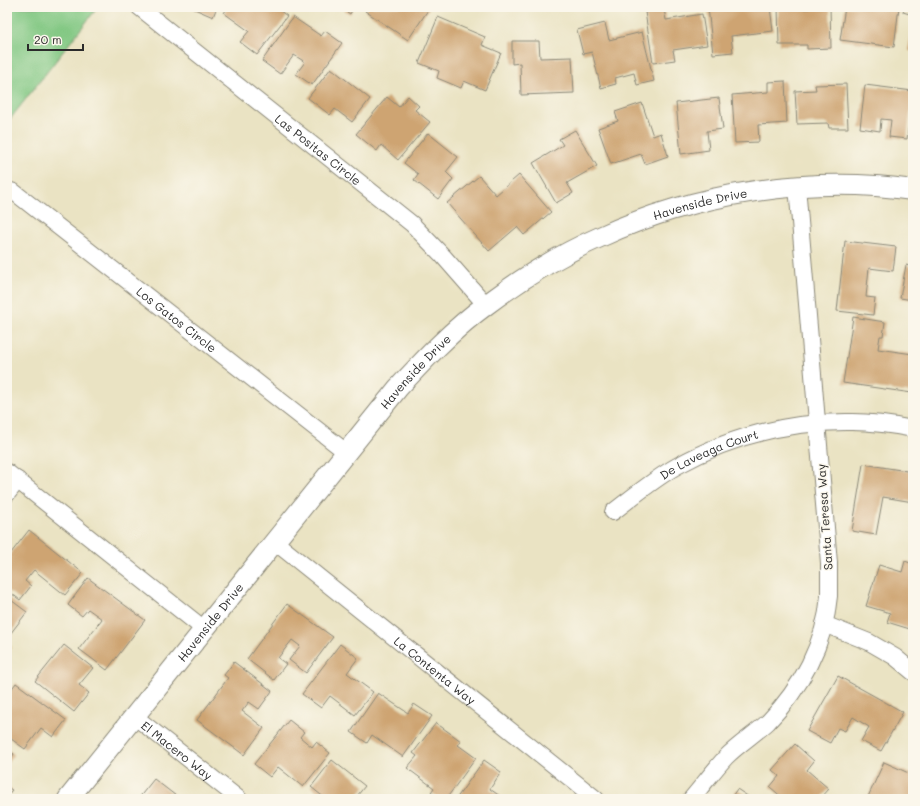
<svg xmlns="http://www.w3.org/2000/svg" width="920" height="806" font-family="Mali,sans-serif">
<rect width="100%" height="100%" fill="#fbf7ec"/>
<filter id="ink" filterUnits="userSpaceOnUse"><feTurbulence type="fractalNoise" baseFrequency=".025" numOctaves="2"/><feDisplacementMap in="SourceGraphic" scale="8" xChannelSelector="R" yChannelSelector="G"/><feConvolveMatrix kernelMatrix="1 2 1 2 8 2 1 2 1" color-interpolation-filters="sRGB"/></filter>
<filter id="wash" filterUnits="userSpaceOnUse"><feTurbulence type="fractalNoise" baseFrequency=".012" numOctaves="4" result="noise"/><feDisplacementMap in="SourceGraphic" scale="16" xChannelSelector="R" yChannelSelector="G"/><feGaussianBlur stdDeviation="0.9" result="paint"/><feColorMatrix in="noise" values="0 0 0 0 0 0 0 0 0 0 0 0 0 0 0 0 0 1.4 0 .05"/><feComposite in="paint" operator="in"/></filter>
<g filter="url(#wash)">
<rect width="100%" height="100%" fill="#eae3c3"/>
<polygon fill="#81c782" stroke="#567956" points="7,7 98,7 7,123"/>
<g id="blocks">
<g fill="#cea472">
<polygon points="190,7 217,7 213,17"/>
<polygon points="228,7 275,7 287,16 257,55 240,42 249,31 224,13"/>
<polygon points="340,7 354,7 350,14"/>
<polygon points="368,7 430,7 408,40 365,11"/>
<polygon points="708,7 770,7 773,31 731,36 733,52 713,54"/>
<polygon points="778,7 796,7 796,9 809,9 809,7 830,7 831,48 807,49 807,45 779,45"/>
<polygon points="845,7 899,7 894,47 840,40"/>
<polygon points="904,7 913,7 913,15 903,12"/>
<polygon points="664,9 666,20 702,14 707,45 673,50 675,60 653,63 645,12"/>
<polygon points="293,17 321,36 325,31 342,43 312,85 296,74 305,62 294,55 280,74 262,61"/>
<polygon points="438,17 485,37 482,45 501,53 485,90 464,81 461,88 437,78 439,71 419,63"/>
<polygon points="605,23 609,40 642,32 654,81 637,85 634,73 615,78 616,84 601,88 592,52 583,54 577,30"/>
<polygon points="912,30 913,30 913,52 908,50"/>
<polygon points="512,41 539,41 540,58 572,57 574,93 521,95 520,63 512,64"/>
<polygon points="331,68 370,99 352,122 335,109 330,115 308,98"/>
<polygon points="785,81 787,123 758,125 759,142 735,143 732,95 768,92 768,82"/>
<polygon points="846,84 848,128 829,128 828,123 797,124 795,91 816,90 815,85"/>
<polygon points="865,85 913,91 907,139 889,137 891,120 881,119 880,131 860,128"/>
<polygon points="408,96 419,106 415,110 430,122 398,160 381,145 377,151 356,134 387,97 399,107"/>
<polygon points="719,98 723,129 707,131 709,150 681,154 676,103"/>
<polygon points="642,103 653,136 661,133 668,156 645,164 641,154 611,164 598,128 618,121 615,112"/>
<polygon points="575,130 597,166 567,183 573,193 556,203 533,163 563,145 559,139"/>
<polygon points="428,133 458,157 446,172 453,179 438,199 414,180 418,174 404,163"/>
<polygon points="519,175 551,212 524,235 517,227 489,251 447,203 479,176 496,195"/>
<polygon points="845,241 896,247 893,271 869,268 866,297 875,298 873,315 837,311"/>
<polygon points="906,265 913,267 913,300 900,298"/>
<polygon points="853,317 885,322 883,336 880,336 878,349 913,354 912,393 843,383"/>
<polygon points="863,464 913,472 913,502 883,497 876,535 852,531"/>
<polygon points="29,530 83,573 65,595 34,570 25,581 31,586 20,600 7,590 7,558"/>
<polygon points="905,561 913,564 913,630 887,622 890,613 866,606 879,565 902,572"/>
<polygon points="88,578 145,620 107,670 79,649 102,619 88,609 82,616 68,605"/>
<polygon points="7,597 27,612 7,638"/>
<polygon points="287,604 333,637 306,673 289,660 300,646 292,640 278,658 286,664 274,680 247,659"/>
<polygon points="7,643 12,647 7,653"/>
<polygon points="340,644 358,658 347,673 373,692 355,715 330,696 321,708 302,694"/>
<polygon points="64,645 93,668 79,685 89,693 74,712 35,681"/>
<polygon points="234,662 272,691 259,709 249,702 242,711 264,728 244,755 197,720 228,678 224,675"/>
<polygon points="838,676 903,712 881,751 861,741 869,727 853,717 845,731 838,728 830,743 807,731"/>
<polygon points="16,683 66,720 53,737 41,728 25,749 7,736 7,695"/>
<polygon points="378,693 408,713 414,704 432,716 403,757 372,735 367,743 351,732"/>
<polygon points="289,720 304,732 300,737 312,747 316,742 330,753 303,787 278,767 270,777 254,764"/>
<polygon points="436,723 461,741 458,745 476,758 446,799 440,799 431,792 434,788 407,768 417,756 413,753"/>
<polygon points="795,744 814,761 807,770 829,789 820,799 815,799 811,796 808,799 784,799 770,787 779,776 772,770"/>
<polygon points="7,749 14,754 7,764"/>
<polygon points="332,760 365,786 357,796 362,799 326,799 311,787"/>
<polygon points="484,760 501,772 490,789 504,799 456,799"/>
<polygon points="884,762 913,775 913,799 867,799"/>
<polygon points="154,779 180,799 138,799"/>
<polygon points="7,787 12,790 7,796"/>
<polygon points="737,789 752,799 730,799"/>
</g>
</g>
</g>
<g filter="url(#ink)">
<use href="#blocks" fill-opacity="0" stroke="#8a8777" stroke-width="1"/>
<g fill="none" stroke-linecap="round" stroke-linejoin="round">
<defs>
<g id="minor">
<path id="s1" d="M139,7L387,204L412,224L443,256L486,305"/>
<path id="s2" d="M7,190L14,192L346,452"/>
<polyline points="7,472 204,629"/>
<polyline points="7,494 18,480"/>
<path id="s3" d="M613,512C634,496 654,479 677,466C731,436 791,421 852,422C873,422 893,425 913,429"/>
<path id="s4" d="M275,542L596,799"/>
<polyline points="824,624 869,642 895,657 913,672"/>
<path id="s5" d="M134,716L239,799"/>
<path d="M691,799C703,785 714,770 726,757C739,744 755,734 768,722C801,688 825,644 829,596C829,585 829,574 829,563L797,186"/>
</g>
<g id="tertiary">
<path id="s6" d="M68,799L398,388C425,359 453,329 486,305C521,279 559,255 600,237C695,193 809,175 913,190"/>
</g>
</defs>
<use href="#minor" stroke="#8a8777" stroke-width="18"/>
<use href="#tertiary" stroke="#8a8777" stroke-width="22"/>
<use href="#minor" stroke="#fff" stroke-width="16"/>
<use href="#tertiary" stroke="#fff" stroke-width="20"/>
</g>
</g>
<g text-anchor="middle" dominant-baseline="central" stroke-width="3" stroke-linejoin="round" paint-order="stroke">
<g font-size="12" fill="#2b2b2b" stroke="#fbf7ec">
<text stroke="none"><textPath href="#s1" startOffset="229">Las Positas Circle</textPath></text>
<text stroke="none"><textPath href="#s6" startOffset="887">Havenside Drive</textPath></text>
<text stroke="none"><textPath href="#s2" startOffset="214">Los Gatos Circle</textPath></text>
<text stroke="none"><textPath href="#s6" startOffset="551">Havenside Drive</textPath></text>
<text stroke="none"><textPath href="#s3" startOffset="113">De Laveaga Court</textPath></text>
<text transform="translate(824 517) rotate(-94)">Santa Teresa Way</text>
<text stroke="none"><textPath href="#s6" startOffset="227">Havenside Drive</textPath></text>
<text stroke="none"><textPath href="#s4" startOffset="205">La Contenta Way</textPath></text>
<text stroke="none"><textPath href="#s5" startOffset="55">El Macero Way</textPath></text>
</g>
</g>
<rect width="920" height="806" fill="none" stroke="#fbf7ec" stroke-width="24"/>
<path d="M28 44v6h55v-6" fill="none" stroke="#2b2b2b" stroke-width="2"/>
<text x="34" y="44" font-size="12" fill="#2b2b2b" stroke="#fbf7ec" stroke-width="3" paint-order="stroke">20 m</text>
</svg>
